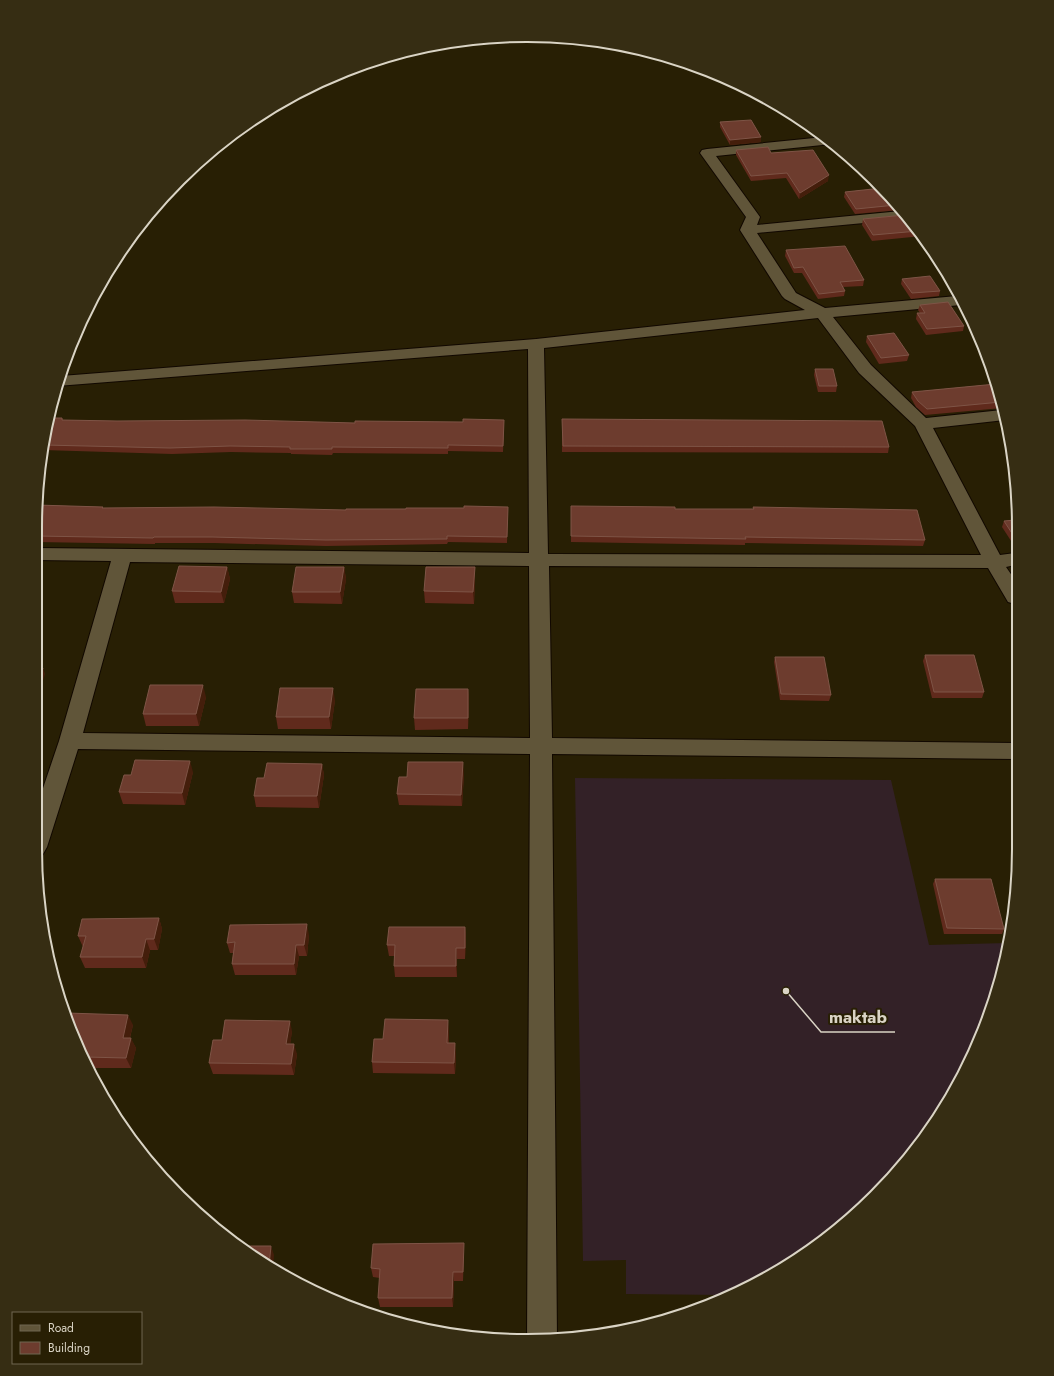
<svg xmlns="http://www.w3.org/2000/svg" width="1054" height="1376" font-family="Jost,sans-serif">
<rect width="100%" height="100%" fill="#281f04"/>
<polygon fill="#332127" points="575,778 891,780 929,945 1007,943 982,1037 936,1122 875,1197 800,1258 725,1295 626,1294 626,1260 583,1261"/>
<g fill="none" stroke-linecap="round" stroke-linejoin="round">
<defs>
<path id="street" d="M824,137L832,144L716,156L760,217L757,225L901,211L907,219L757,233L796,293L825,308L957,296L961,305L833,317L871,365L926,418L1002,410L1005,420L933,428L1000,555L1015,553V565L1006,567L1015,580V604L1008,602L988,568L549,566L552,738L1015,743V759L552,754L557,1339L527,1341L530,754L78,749L47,847L43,854L36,856L35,812L59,741L111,561L36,560V548L529,553L528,349L57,386L61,376L536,339L805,310L785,299L782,296L740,230L746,217L700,153L702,150L707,149ZM818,318L859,373L915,426L981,555L548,554L544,348ZM130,562L529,566L530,738L83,733Z"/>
</defs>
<use href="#street" stroke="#110800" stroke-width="2"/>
<use href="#street" fill="#605539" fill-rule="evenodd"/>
</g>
<g fill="#602a1c">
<polygon points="720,122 761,142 730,145 720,127"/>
<polygon points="736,150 771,153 828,181 799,199 786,178 751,181 736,155"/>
<polygon points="882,188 900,210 855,214 844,197 845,192"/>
<polygon points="905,215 922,236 872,241 862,225 863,219"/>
<polygon points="786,250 864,280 863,286 843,287 845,291 844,296 818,299 802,273 794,273 785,256"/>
<polygon points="902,279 940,291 939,296 911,299 901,284"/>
<polygon points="920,305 964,326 963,331 926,335 916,319 917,313 920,313 918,310"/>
<polygon points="867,336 909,355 907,361 879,364 866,342"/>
<polygon points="815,369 837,386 836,392 818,392 814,375"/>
<polygon points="996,384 1002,408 925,415 916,407 911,398 912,392"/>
<polygon points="49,418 62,418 63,420 117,421 355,423 463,422 504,420 504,425 503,452 448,451 448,454 333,453 332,455 291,454 291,453 231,452 172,454 43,450"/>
<polygon points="562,419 889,447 888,453 562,452"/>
<polygon points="36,505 103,507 103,508 346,510 464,508 508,507 507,543 448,542 447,544 326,546 214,543 155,543 155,544 36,542"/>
<polygon points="753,507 925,540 923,546 745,543 745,545 571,542 571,512 675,509 753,509"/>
<polygon points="1015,520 1015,547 1002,527 1004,521"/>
<polygon points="227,567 230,579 224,603 175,603 172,591"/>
<polygon points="344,567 346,579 342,604 294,603 292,592"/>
<polygon points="475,567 475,579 474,604 425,603 424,591"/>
<polygon points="925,655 984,692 982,698 932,698 923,661"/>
<polygon points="775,657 831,695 829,701 780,700 774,662"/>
<polygon points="468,689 469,700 468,729 415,730 414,718"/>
<polygon points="206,697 199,726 146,726 143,714"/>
<polygon points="335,700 331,729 278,729 276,717"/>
<polygon points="322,764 324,775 319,808 256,807 254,796 264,778"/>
<polygon points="193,772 185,805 123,804 119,792 131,775"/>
<polygon points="464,774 462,806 399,805 397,794 407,777"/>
<polygon points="935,879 1004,929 1002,934 944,934 933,884"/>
<polygon points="159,918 162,929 158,950 150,950 146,968 85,968 80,957 83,947 78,936"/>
<polygon points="465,927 466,938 465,959 457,959 457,977 395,977 394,966 394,956 389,956 387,945"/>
<polygon points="309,935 307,956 299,956 296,975 235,975 232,964 233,953 230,953 227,943"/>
<polygon points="67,1013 133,1025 130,1038 136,1048 131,1068 90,1068"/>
<polygon points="449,1030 449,1043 456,1054 455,1074 373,1073 372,1062 383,1039"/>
<polygon points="292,1031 290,1044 297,1054 294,1075 213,1074 209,1063 222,1040"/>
<polygon points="924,1131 925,1136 919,1143 919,1141"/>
<polygon points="464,1253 463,1281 454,1281 453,1307 380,1307 378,1298 380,1278 373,1277 371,1268"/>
</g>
<g fill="#441e0b">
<polygon points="761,137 761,142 730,145 730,140"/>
<polygon points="829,175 828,181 799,199 800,193"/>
<polygon points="227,567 230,579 224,603 221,592"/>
<polygon points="344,567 346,579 342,604 340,592"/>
<polygon points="475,567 475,579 474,604 473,592"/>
<polygon points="43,668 45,674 35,707 35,693"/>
<polygon points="203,685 206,697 199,726 196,714"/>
<polygon points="333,688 335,700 331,729 329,717"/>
<polygon points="468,689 469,700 468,729"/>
<polygon points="190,761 193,772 185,805 182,793"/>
<polygon points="463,762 464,774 462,806 461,795"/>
<polygon points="322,764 324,775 319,808 317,796"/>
<polygon points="159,918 162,929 158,950 154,939"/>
<polygon points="307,924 309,935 307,956 304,945"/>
<polygon points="465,927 466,938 465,959"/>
<polygon points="146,939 150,950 146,968 142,957"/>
<polygon points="296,945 299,956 296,975 294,964"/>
<polygon points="456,948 457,959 457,977 456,966"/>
<polygon points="128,1015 133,1025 127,1048 123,1038"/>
<polygon points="448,1020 449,1030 448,1053 447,1043"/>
<polygon points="290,1021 292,1031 289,1054 286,1044"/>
<polygon points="131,1038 136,1048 131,1068 126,1058"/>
<polygon points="455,1043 456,1054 455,1074 454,1063"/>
<polygon points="294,1044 297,1054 294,1075 291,1064"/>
<polygon points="271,1246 274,1255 273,1269 269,1266"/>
<polygon points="453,1272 454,1281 453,1307 452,1298"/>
</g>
<g fill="#6d3c2e" stroke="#7e5446">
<polygon points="751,120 761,137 730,140 720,122"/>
<polygon points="768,147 771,153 813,150 829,175 800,193 787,173 751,176 736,150"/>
<polygon points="882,188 896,205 856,209 845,192"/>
<polygon points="905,215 918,231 873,235 863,219"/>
<polygon points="845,246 864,280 840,282 845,291 819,294 803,267 794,268 786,250"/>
<polygon points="930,276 940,291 912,293 902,279"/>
<polygon points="948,302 964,326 927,329 917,313 925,313 920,305"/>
<polygon points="894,333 909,355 881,358 867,336"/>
<polygon points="815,369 833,369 837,386 819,386"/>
<polygon points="996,384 1001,402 927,409 918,401 912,392"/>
<polygon points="49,418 62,418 62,420 117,421 245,420 355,423 355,421 463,422 463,419 504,420 503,446 448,445 448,448 332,447 332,449 290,449 290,447 230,446 170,448 44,445"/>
<polygon points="562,419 882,421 889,447 563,446"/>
<polygon points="36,505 103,507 102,508 214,507 346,510 346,509 406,509 406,508 464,508 464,506 508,507 507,537 447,536 447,539 326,540 212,537 154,537 153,538 36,536"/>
<polygon points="571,506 675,507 675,509 754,509 753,507 917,510 925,540 745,537 746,539 571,536"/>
<polygon points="1015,520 1015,538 1004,521"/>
<polygon points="179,566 227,567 221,592 172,591"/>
<polygon points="296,567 344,567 340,592 292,592"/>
<polygon points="426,567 475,567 473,592 424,591"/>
<polygon points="925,655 974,655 984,692 934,692"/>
<polygon points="775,657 824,657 831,695 781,694"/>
<polygon points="36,668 43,668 35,693"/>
<polygon points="150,685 203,685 196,714 143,714"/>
<polygon points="280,688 333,688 329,717 276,717"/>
<polygon points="416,689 468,689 468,718 414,718"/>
<polygon points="135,760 190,761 182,793 119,792 124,775 131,775"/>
<polygon points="408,762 463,762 461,795 397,794 399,777 407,777"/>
<polygon points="267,763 322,764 317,796 254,796 257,778 264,778"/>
<polygon points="935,879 991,879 1004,929 947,928"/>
<polygon points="159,918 154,939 146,939 142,957 80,957 86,936 78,936 82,919"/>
<polygon points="307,924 304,945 296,945 294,964 232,964 235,942 227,943 230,925"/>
<polygon points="389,927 465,927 465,948 456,948 456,966 394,966 395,945 387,945"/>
<polygon points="67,1013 128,1015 123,1038 131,1038 126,1058 85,1057"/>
<polygon points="385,1019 448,1020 447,1043 455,1043 454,1063 372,1062 374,1039 383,1039"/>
<polygon points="225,1020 290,1021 286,1044 294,1044 291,1064 209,1063 213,1040 222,1040"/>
<polygon points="924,1131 929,1131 925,1136"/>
<polygon points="464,1243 463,1272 453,1272 452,1298 378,1298 380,1269 371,1268 373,1244"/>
<polygon points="243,1246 271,1246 269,1266"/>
</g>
<path d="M0 0H1054V1376H0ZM527 42H527A485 485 0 0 1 1012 527V849A485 485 0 0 1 527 1334H527A485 485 0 0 1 42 849V527A485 485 0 0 1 527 42Z" fill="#362d13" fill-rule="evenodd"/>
<path fill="none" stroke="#dad4c5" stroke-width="2" d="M527 42H527A485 485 0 0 1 1012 527V849A485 485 0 0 1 527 1334H527A485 485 0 0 1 42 849V527A485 485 0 0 1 527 42Z"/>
<path fill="none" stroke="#dad4c5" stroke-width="1.5" d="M786 991L821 1032H895"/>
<circle fill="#dad4c5" stroke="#281f04" stroke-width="1.5" cx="786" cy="991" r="4"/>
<g font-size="17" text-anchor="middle" font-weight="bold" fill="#dad4c5" stroke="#281f04" stroke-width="4" stroke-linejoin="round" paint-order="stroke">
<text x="858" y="1023">maktab</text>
</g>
<rect x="12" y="1312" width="130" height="52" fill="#281f04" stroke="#6f6751"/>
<rect x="20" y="1325" width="20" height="6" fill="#605539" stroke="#6f6751"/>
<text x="48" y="1332" font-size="12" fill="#dad4c5">Road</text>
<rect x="20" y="1342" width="20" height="12" fill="#6d3c2e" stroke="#6f6751"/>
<text x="48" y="1352" font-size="12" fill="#dad4c5">Building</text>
</svg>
